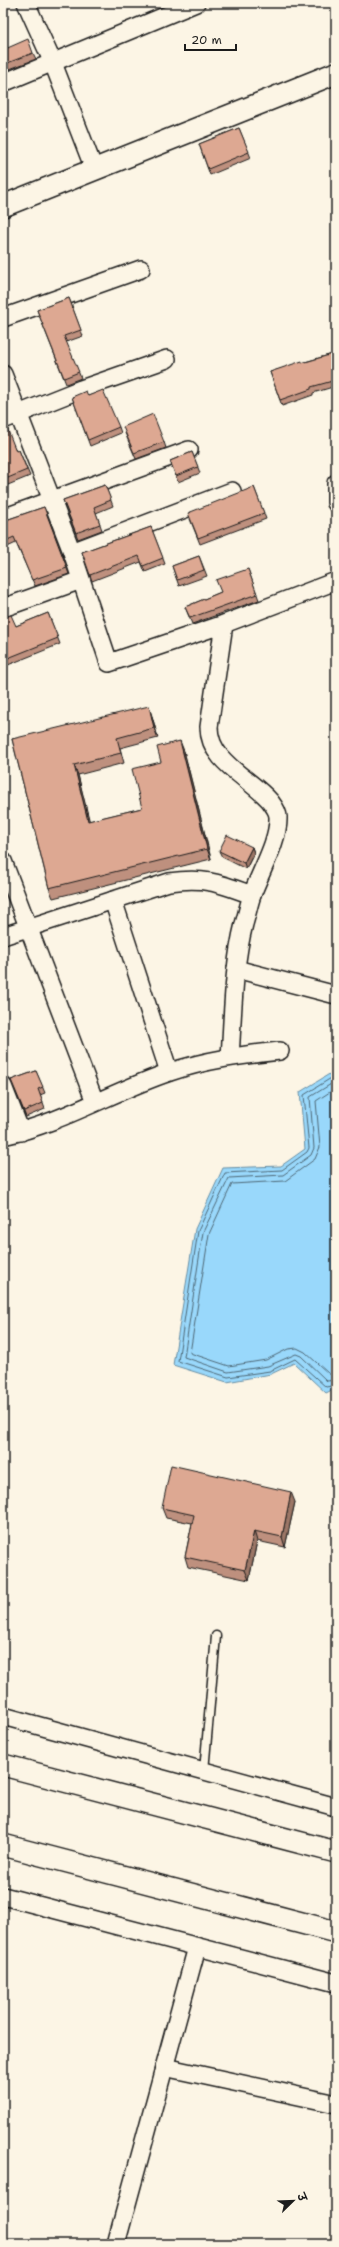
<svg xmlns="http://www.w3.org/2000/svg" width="339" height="2247" font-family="'Shantell Sans','Playpen Sans Deva',sans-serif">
<rect width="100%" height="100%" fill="#fcf5e5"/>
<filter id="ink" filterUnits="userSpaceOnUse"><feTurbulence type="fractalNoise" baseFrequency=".025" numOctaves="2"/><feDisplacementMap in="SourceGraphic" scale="8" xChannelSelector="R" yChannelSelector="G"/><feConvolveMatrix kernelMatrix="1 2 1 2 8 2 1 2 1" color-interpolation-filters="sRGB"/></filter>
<g filter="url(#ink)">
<polygon fill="#99d8fb" stroke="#678da2" points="336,1070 336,1388 326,1393 294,1363 271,1374 227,1382 173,1365 195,1229 223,1168 281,1166 305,1149 300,1092"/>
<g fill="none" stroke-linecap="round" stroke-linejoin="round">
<g stroke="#4e6775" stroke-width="1">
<polyline points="336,1075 304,1095 309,1148 307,1152 282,1170 225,1173 198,1231 178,1361 228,1377 270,1371 295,1359 326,1387 336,1385"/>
<polyline points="336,1081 310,1097 314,1148 311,1155 283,1175 229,1178 203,1232 184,1357 228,1372 268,1366 296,1354 301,1356 327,1381 336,1380"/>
<polyline points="336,1088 316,1101 320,1147 315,1159 285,1181 232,1184 209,1234 190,1353 229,1366 266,1360 288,1349 297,1348 305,1352 329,1374 336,1374"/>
</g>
<defs>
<polyline id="service" points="204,1771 216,1636"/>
<g id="minor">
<polyline points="26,3 53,63 94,169"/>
<polyline points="3,83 196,3"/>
<polyline points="3,318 141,269"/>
<polyline points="3,374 72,552 109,663 224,624 336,581"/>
<polyline points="3,420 81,389 167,359"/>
<polyline points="336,483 336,503"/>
<polyline points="3,518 189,450"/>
<polyline points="72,552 232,491"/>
<polyline points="3,608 81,580"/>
<path d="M224,624L209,727C209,762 249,777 270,801C273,805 278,811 278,817C279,841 260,872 252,895C249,904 247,914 244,924C233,967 233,1013 230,1057"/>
<polyline points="3,861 95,1102"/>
<polyline points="113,900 169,1072"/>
<path d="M3,936L169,882C205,877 219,883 252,895"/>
<polyline points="236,969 336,995"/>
<polyline points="3,1086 21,1132"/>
<path d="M3,1136C62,1123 113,1091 170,1072C206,1060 242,1055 280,1051"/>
<polyline points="3,1716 336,1807"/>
<polyline points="3,1896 336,1983"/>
<polyline points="164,2067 336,2104"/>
<polyline points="116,2244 197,1947"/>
</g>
<g id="tertiary">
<polyline points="3,206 336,73"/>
<polyline points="3,1765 336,1852"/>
<polyline points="3,1845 336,1932"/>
</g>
</defs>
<use href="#service" stroke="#1c1c1c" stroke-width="11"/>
<use href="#minor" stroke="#1c1c1c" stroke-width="20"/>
<use href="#tertiary" stroke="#1c1c1c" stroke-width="24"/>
<use href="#service" stroke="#fcf5e5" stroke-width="8"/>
<use href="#minor" stroke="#fcf5e5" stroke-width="17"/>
<use href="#tertiary" stroke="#fcf5e5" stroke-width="21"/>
</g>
<g fill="#be907e" stroke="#1c1c1c">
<polygon points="3,50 33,53 36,59 7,70 3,61"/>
<polygon points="239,128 251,158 210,175 199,144"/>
<polygon points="69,298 83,336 66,342 81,378 66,384 37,310"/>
<polygon points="336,353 336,386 313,393 313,395 282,406 270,372"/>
<polygon points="88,396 119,427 121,433 90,446 72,397"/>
<polygon points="3,423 16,451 19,450 30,476 3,487"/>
<polygon points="125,433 164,442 166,448 136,459"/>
<polygon points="192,452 200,473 178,482 170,461"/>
<polygon points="105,485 113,506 96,513 102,530 78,539 63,500"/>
<polygon points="254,487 266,519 200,544 190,519"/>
<polygon points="44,507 69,574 35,586 16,543 3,549 3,521"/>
<polygon points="151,527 165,564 145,572 141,562 92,581 82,552"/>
<polygon points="199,556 207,576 179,586 172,566"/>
<polygon points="248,569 259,600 192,624 185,607 221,592"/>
<polygon points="48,613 60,644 3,667 3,618 16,626"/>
<polygon points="152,716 158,738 120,748 124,763 78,775 89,821 142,808 161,762 184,751 211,859 53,898 49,888 12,739"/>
<polygon points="336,829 336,848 335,848 333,842"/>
<polygon points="252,847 254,853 246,869 222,857 219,851"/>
<polygon points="36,1071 45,1093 40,1095 45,1109 26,1117 11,1080"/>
<polygon points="295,1502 285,1547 257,1541 249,1580 188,1567 185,1557 192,1523 166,1518 162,1508"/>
</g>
<g fill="#9b7666" stroke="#1c1c1c">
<polygon points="149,706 152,716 158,738 154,728"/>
<polygon points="180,741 184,751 211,859 207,849"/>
<polygon points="74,765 78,775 92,831 88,821"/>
<polygon points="252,847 254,853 246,869 244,863"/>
<polygon points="291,1492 295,1502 285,1547 282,1537"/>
<polygon points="254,1531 257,1541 249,1580 245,1570"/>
</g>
<g fill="#dda892" stroke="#1c1c1c">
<polygon points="28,39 33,53 5,64 3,60 3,50"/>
<polygon points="239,128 249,152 208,169 199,144"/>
<polygon points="69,298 81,330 64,336 79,372 64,378 37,310"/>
<polygon points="336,353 336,380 311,387 311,389 280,400 270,372 302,361 302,363"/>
<polygon points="103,390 119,427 88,440 72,397 86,391 88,396"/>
<polygon points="153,414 164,442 134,453 123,427"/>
<polygon points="3,423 5,423 16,451 19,450 27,470 3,480"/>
<polygon points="192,452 198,467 176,476 170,461"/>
<polygon points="105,485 111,500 94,507 100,524 76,533 63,500"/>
<polygon points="254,487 264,513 198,538 188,513"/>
<polygon points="44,507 67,568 32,580 14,537 3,542 3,521"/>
<polygon points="151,527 163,558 143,566 139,556 90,575 82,552"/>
<polygon points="199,556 204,570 177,580 172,566"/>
<polygon points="248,569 257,594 190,618 185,607 221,592 216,580"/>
<polygon points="48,613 58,638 3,660 3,618 11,615 16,626"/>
<polygon points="149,706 154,728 117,738 121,753 74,765 88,821 142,808 132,769 161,762 157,747 180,741 207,849 49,888 12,739"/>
<polygon points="336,829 336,843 333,842"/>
<polygon points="227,835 252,847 244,863 219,851"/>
<polygon points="36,1071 43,1087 38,1089 43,1103 24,1111 11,1080"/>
<polygon points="171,1465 291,1492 282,1537 254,1531 245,1570 185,1557 194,1515 162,1508"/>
</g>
</g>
<rect width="339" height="2247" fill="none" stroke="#fcf5e5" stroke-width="16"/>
<rect x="8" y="8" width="323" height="2231" fill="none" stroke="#1c1c1c" stroke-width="1.5" filter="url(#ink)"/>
<g transform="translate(293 2201) rotate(67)" stroke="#fcf5e5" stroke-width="3" paint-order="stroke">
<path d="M0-3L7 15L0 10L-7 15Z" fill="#1c1c1c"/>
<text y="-6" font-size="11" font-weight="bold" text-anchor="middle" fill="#1c1c1c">उ</text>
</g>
<path d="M185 44v6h51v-6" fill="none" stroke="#1c1c1c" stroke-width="2"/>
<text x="191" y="44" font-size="12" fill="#1c1c1c" stroke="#fcf5e5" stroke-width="3" paint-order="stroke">20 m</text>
</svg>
